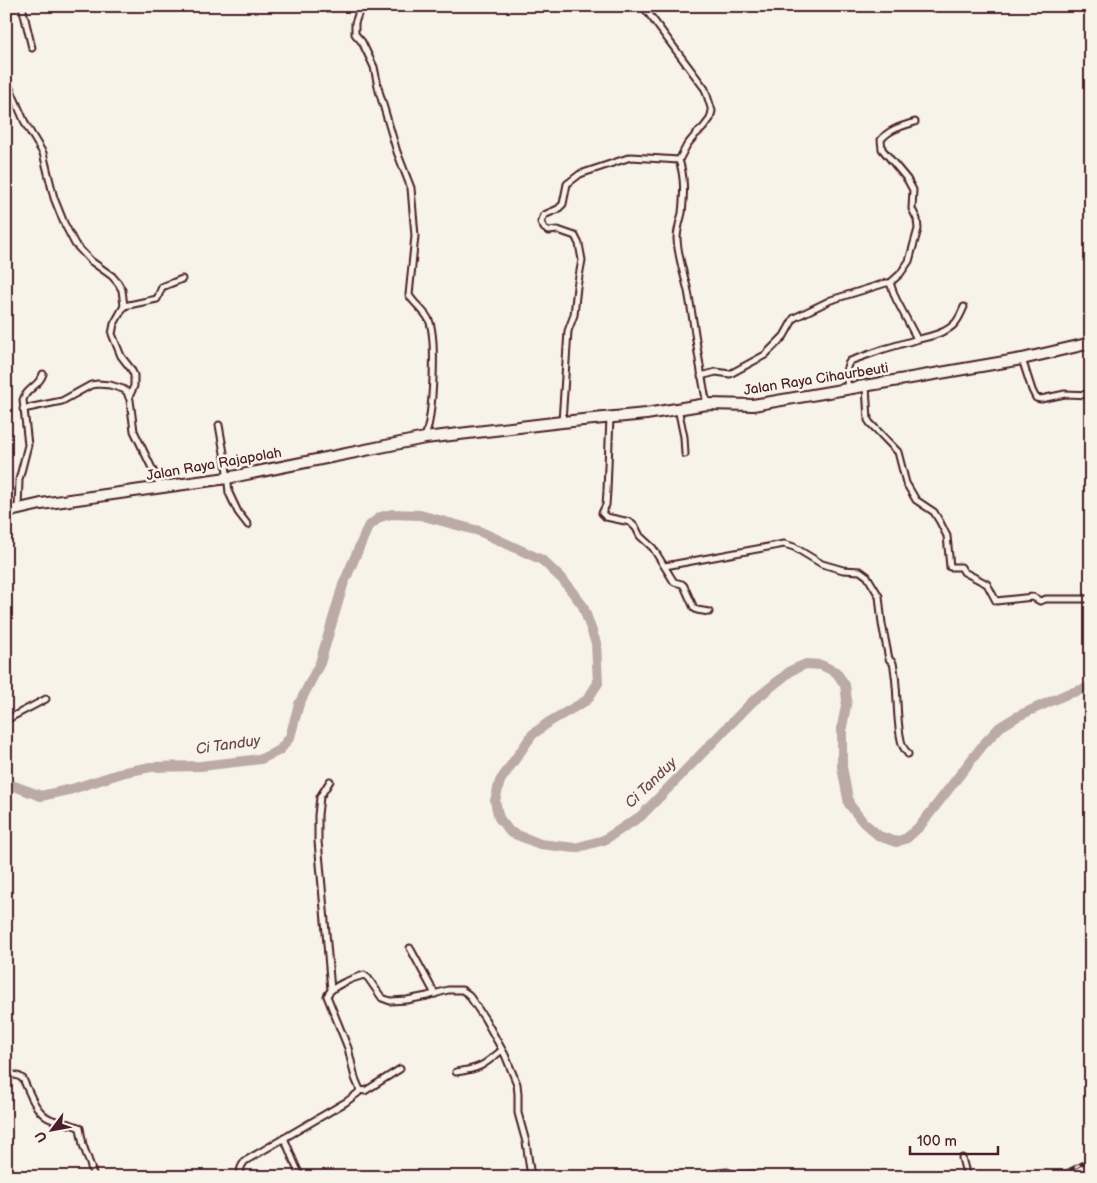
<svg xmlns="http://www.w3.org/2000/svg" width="1097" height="1183" font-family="'Balsamiq Sans',sans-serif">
<rect width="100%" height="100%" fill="#f7f3e8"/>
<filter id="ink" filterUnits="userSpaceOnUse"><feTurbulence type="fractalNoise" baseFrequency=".02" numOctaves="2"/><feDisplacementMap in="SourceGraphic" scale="10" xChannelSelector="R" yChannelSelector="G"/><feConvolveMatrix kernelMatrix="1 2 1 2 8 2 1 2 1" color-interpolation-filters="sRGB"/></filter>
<g filter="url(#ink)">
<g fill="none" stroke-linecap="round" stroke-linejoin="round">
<polyline stroke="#bcaaa7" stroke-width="10" points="6,783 41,796 72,789 125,772 151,767 201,766 261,759 280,750 290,737 299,704 320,663 343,585 368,527 380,517 392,514 420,515 479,531 542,560 563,580 583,606 596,643 598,683 587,700 549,722 532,735 500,781 495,801 499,818 510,832 540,844 575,848 604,840 641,816 752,702 792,670 806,664 821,665 836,672 845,685 847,700 842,727 842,767 849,804 863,822 879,836 896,842 907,838 920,826 983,745 1000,727 1018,716 1067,694 1091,687"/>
<defs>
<g id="street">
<polyline points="22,6 32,48"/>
<path d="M361,6L355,23V34L362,42L374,67L379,91L397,152L411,188L415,236L409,295C415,305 424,310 429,320C437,339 433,417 425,437"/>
<path d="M643,6L705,89L712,111L710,119L703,128L696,134L687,145L679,160C685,178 684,194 682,213C680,221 677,230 677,239C678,257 684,274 688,291C695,329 699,366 707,404"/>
<polyline points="6,79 26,125 43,153 54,198 64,223 75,244 91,261 112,276 118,283 122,290 124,306 114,324 112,334 121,356 131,369 134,375 134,386 129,397"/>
<path d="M890,283L900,274L909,261L918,229L917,219L912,209L913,190L907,179L882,149L881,140C889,129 903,126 915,122"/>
<polyline points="124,306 157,299 162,287 182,279"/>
<path d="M915,340C928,337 948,333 956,322C960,317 962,311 964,307"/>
<polyline points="1022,359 1032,390 1036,398 1041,399 1065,394 1091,395"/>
<path d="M701,376L716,372L730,374L765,355L784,336L794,318L831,300L886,283H890L896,299L916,337L915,340L884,349L850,361C844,369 847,379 848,389"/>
<polyline points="866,386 868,420 870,423 898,452 906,483 916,500 934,512 940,522 947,536 950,567 961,567 964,572 987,584 996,601 1033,597 1040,601 1046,599 1091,599"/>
<polyline points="678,408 684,437 685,454"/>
<polyline points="23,409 62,401 91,385 98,384 110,385 123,389 127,392 130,400 134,431 161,487"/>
<polyline points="610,417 607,491 606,505 602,513 606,517 630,522 636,528 640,536 653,548 674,582 682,584 684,586 694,608 697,610 709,612"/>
<polyline points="562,422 568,331 574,315 577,287 582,260 579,244 575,236 558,230 548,231 544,228 541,222 544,215 558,209 563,204 567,184 580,174 631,157 679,160"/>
<polyline points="219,425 226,464 229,493 238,512 248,525"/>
<path d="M18,509L19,480L28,445L23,400C26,388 39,387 43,374"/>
<path d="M665,566L784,544L794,547L822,564L843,570L860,571L867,576L879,596L882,624L889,659L893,663C899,689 895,720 902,744C903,748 906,751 908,754"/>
<polyline points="6,720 46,699"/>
<polyline points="330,781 320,797 318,815 318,841 331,990"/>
<polyline points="410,948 435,994"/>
<path d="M6,1066C11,1079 15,1072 23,1079C30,1093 36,1115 53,1120C61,1123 71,1123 80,1128L83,1145L90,1164L94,1177"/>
<path d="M456,1072C480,1069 484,1065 502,1050"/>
<polyline points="360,1090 365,1091 400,1069"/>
<path d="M284,1138C290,1151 294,1164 301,1177"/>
<polyline points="962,1158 967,1177"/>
<path d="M241,1177C239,1170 241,1166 245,1161L346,1102L358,1093L360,1090L355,1078L348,1048L327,996C331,986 353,978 364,975L368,978L382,998L390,1001L407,1000L427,996L448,990H462L468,994L485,1019L505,1055L517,1084L518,1094V1113L526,1142L531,1177"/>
<polyline points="704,1177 718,1173 727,1172 738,1175 753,1174 757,1177"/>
</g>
<polyline id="highway" points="6,512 41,504 227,478 425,438 562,422 646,414 707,404 753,405 1022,359 1091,343"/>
</defs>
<use href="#street" stroke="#4a1f2b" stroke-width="9"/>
<use href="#highway" stroke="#4a1f2b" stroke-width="14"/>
<use href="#street" stroke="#f7f3e8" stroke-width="5"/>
<use href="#highway" stroke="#f7f3e8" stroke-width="10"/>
<defs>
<polyline id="rail" points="1055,1177 1091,1159"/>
</defs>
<use href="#rail" stroke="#4a1f2b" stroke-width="4"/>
<use href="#rail" stroke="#f7f3e8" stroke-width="2" stroke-dasharray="5.5" stroke-linecap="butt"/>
</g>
</g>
<g text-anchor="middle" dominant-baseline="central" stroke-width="5" stroke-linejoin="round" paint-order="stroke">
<g font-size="14" fill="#4a1f2b" stroke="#f7f3e8">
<text transform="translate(816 379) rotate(-9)">Jalan Raya Cihaurbeuti</text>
<text transform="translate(214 464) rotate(-10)">Jalan Raya Rajapolah</text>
</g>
<g font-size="15" font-style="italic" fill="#6c4950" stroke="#f7f3e8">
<text transform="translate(228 745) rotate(-8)">Ci Tanduy</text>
<text transform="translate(651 783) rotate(-44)">Ci Tanduy</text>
</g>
</g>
<rect width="1097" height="1183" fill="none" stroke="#f7f3e8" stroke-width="25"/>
<rect x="12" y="12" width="1072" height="1158" fill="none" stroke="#4a1f2b" stroke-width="2" filter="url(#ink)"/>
<g transform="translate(52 1130) rotate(238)" stroke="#f7f3e8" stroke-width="4" paint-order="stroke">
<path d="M0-4L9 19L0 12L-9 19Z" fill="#4a1f2b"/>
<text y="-8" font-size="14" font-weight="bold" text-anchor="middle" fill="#4a1f2b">U</text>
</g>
<path d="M910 1146v8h88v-8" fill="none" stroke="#4a1f2b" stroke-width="2.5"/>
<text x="917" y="1146" font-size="15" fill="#4a1f2b" stroke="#f7f3e8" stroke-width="4" paint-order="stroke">100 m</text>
</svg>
